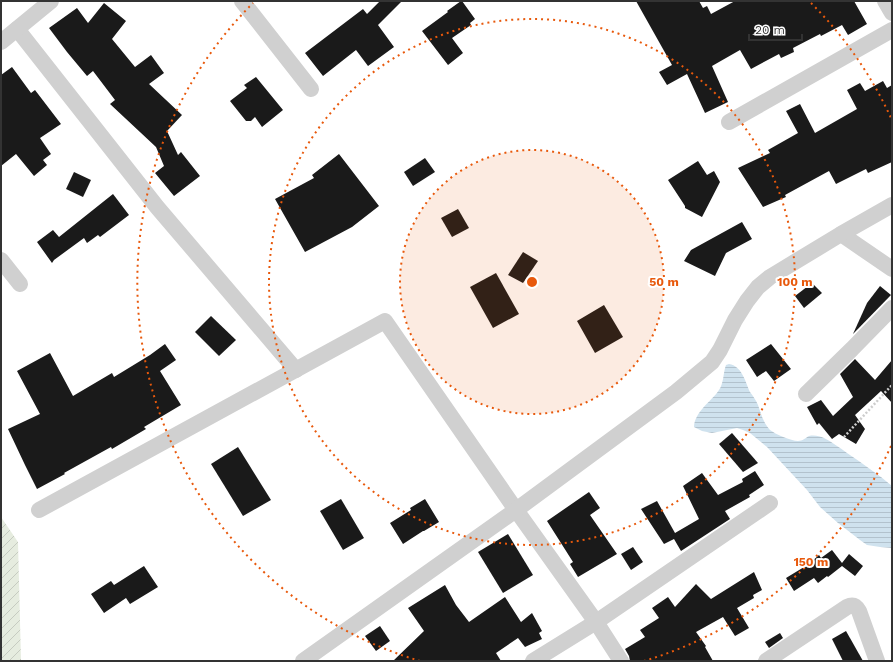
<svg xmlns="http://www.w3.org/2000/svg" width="893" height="662" font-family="'Work Sans',sans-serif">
<defs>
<pattern id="garden-furrows" width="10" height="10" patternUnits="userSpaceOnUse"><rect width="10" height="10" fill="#e6ecdf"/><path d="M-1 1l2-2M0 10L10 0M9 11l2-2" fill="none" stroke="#c6cbc0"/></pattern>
<pattern id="water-rules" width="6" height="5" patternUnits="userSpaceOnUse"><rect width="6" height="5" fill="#cfe2ee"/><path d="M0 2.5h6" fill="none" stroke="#b2c2cd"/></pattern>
</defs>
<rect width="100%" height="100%" fill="#fff"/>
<polygon fill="url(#garden-furrows)" points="1,517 18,542 21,661 1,661"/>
<path fill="url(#water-rules)" d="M729,364C742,366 745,381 750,392C753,396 756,400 758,405C761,413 763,423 770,430C775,434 791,441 798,441C803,441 805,438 809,436C814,435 820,436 824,438C832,442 840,448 847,453C863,464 878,474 892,486V548L880,547L867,545L860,540L838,523L820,507L807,490L767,447L750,433L743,430L737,428L712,433L702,431L694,427C695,411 711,402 719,390C724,383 723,373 726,365Z"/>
<g fill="#1a1a1a">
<polygon points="380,1 402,1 378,25 394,47 368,66 356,50 323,76 305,53 363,9 367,14"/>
<polygon points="461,1 462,1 475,19 470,23 471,25 452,38 463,53 448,65 422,31 448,12 447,11"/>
<polygon points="636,1 699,1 703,8 707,6 711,14 735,1 854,1 867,24 848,35 842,25 821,36 820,34 793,48 794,52 781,58 779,54 751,69 740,50 712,66 728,102 705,113 687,74 667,85 659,72 672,65"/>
<polygon points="104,3 126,21 112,39 135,67 151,55 164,73 149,84 182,115 167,131 178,155 181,152 200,176 174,196 155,173 164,166 156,147 110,104 115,100 93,71 87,76 67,52 49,28 77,8 88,23"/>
<polygon points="12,67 31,93 35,90 61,124 40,138 51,154 43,160 47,165 34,176 16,154 1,166 1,75"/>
<polygon points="256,77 283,110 262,127 255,117 251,121 246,121 230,101 247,88 244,85"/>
<polygon points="883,81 887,88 892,85 892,162 868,173 866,169 836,184 829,171 785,195 786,197 763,207 738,168 770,153 768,150 798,133 786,111 800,104 815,133 857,109 847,90 860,83 865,91"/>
<polygon points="339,154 379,206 352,227 305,252 275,199 314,178 312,175"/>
<polygon points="425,158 435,172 413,186 404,172"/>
<polygon points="698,161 707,175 714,171 720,182 702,217 685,208 685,206 668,180"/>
<polygon points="74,172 91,180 83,197 66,189"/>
<polygon points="113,194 129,215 100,237 98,235 87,243 84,238 54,260 52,263 37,242 53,230 59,237"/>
<polygon points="458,209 469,228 452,237 441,218"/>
<polygon points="742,222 752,239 726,253 715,276 684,261 691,250"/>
<polygon points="523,252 538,261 523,283 508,275"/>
<polygon points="496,273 519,314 493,328 470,287"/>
<polygon points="812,283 822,293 804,308 795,296"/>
<polygon points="880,286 891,295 853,334 867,303"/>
<polygon points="604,305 623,337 595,353 577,321"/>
<polygon points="211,316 236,340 219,356 195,332"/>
<polygon points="165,344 176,360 160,371 181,405 144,427 146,429 112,449 111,447 64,473 65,474 37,489 25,465 8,429 40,414 17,371 50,353 73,396 112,373 114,377 150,355"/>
<polygon points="771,344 791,369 774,381 766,371 757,377 746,360"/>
<polygon points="855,359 875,380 892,360 892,403 881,391 855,415 865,429 856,444 839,434 832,439 819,423 817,425 807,407 821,400 833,416 853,397 840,374"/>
<polygon points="732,433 758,463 743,472 719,444"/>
<polygon points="238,447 271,500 243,516 211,464"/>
<polygon points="755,471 764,485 749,495 750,497 725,511 730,519 681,551 674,539 664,544 641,509 657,501 675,533 699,519 683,486 702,473 718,495 743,482 742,479"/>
<polygon points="589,492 600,508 590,515 617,554 578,577 570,564 573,562 547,521"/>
<polygon points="341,499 364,538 343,550 320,511"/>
<polygon points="425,499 439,522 424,531 423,531 403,544 390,523 411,510 410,508"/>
<polygon points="508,534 533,575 503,593 478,552"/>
<polygon points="633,547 643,562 631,570 621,554"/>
<polygon points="832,550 842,563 849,554 863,566 855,576 842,566 828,577 827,576 818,583 814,578 794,591 786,578 809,564 819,555 821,558"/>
<polygon points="144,566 158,587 130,604 126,598 104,613 91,594 111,581 114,585"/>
<polygon points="754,572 762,590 753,595 754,598 737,608 749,628 735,636 723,617 696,632 706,646 705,647 713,661 630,661 629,656 625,649 645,637 640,630 659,618 652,608 668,597 675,607 696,584 711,599"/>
<polygon points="445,585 456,605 469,622 505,597 521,622 532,613 542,631 539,633 542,639 525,647 518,638 496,653 501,661 393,661 424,631 408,608"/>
<polygon points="380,626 390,641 376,651 365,636"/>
<polygon points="846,631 863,661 843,661 832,639"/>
<polygon points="780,633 783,638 769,648 765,642"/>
</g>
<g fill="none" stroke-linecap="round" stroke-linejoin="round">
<polyline stroke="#cdcdcd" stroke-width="2.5" stroke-dasharray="2 2" stroke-linecap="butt" points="844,437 892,385"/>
<g stroke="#d0d0d0" stroke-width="16">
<polyline points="242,1 311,89"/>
<polyline points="885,1 892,13"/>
<polyline points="17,29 157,207 296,370"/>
<polyline points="1,42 51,1"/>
<polyline points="729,122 892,30"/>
<polyline points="841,234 892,269"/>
<polyline points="1,260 20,284"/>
<polyline points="806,394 852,349 892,308"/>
<polyline points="39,510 385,321 516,510 596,622 621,661"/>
<polyline points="303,661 516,510 676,392 712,362 720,350 735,320 747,301 758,287 770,277 841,234 892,205"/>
<polyline points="533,661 596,622 770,503"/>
<path d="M766,661L847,607C853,604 856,606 859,611L877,661"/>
</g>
</g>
<circle cx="532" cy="282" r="132" fill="#e8590c" fill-opacity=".12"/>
<g fill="none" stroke="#e8590c" stroke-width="2" stroke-dasharray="2 4">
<circle cx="532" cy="282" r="132"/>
<circle cx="532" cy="282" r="263"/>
<path d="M891 446A395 395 0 0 1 644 661M420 661A395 395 0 0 1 253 3M811 3A395 395 0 0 1 891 118"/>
</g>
<circle cx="532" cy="282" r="6" fill="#e8590c" stroke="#fff" stroke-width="2"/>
<g font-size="12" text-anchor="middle" font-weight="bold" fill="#e8590c" stroke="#fff" stroke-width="4" stroke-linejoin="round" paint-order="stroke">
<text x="664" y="286">50 m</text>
<text x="795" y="286">100 m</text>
<text x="811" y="566">150 m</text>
</g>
<rect width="893" height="662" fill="none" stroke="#333333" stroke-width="4"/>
<path d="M749 34v6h53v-6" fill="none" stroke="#333333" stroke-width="2"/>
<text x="755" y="34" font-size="12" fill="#333333" stroke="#ffffff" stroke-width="3" paint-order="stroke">20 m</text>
</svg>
